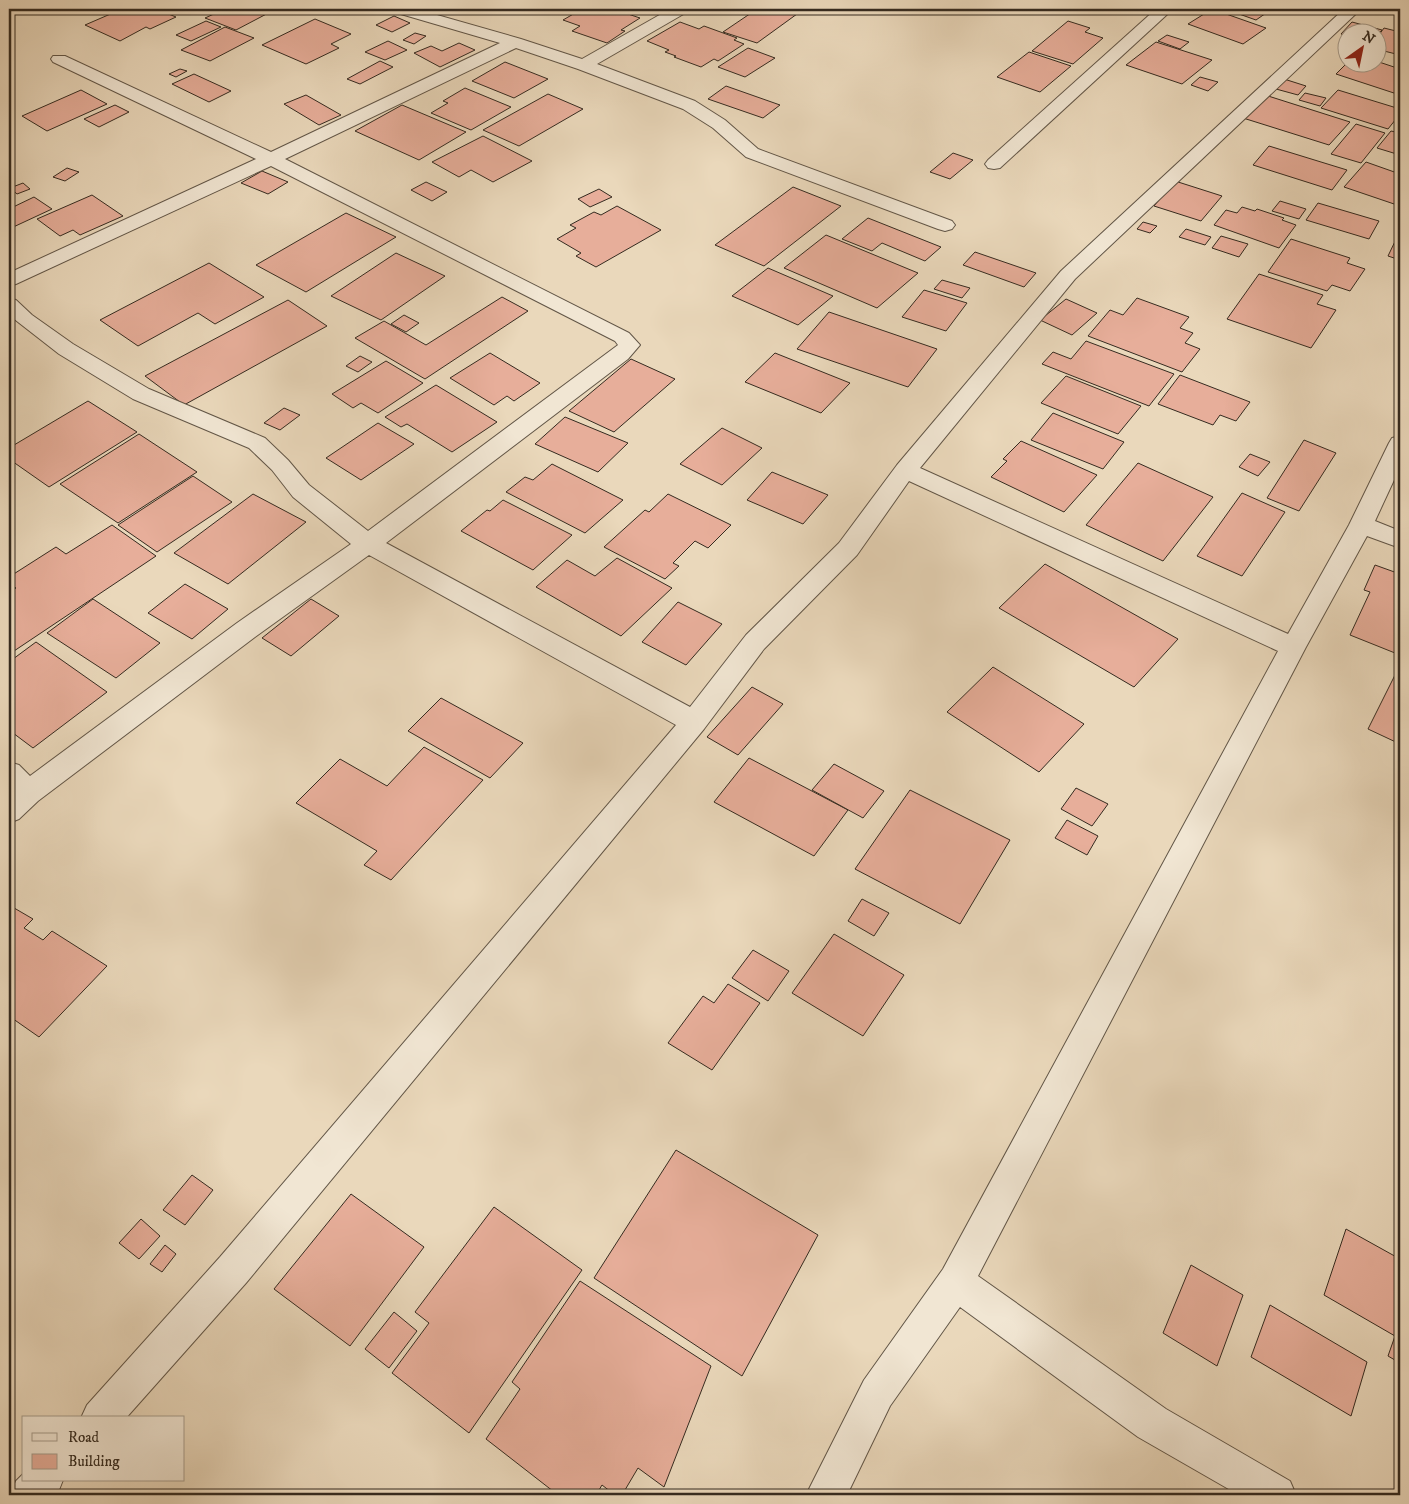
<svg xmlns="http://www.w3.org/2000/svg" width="1409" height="1504" font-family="'IM FELL DW Pica',serif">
<rect width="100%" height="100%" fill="#ead8bb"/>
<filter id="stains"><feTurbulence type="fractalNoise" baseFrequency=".004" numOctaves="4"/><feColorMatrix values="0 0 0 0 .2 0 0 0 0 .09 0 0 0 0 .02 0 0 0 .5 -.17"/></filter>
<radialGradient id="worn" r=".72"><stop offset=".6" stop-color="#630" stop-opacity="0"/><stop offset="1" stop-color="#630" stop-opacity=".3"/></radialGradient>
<g fill="#e7ae9a" stroke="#352b20">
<polygon points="122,9 173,9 166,13 176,17 150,29 146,27 120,41 85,25"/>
<polygon points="225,9 276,9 236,30 205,18"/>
<polygon points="582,9 613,9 640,18 621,30 625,31 607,43 572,31 580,26 563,20"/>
<polygon points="757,9 780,9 797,14 757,43 723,32"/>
<polygon points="1212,9 1266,28 1243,44 1188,24"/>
<polygon points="1225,9 1272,9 1256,20"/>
<polygon points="394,16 410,23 392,32 376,25"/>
<polygon points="315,19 351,34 331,44 339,48 306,64 262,45"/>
<polygon points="206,21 221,27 191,41 176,35"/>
<polygon points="1068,21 1090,28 1085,32 1103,38 1073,64 1032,51"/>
<polygon points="680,22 699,29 704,26 737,38 734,40 744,44 718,61 714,59 701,67 674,57 676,56 665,52 669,50 647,41"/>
<polygon points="1352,22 1382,30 1376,36 1376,32 1346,32 1346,36 1341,34"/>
<polygon points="225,27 254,38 210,61 181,50"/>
<polygon points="1384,28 1400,32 1400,55 1376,49 1376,39"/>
<polygon points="415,33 426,36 414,44 403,40"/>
<polygon points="1167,35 1189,42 1180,49 1158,41"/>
<polygon points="388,41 407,50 385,60 365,52"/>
<polygon points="1156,42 1181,50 1212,60 1182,84 1126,65"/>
<polygon points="459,43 475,50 440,67 414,53 431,46 442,51"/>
<polygon points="748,48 775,58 745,77 718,67"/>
<polygon points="1029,52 1071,66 1040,92 997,77"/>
<polygon points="380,61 393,67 360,84 347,79"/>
<polygon points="1376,61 1400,69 1400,95 1336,74 1348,62"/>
<polygon points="505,62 548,79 514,98 472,81"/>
<polygon points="180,69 187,71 176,77 169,74"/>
<polygon points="194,74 231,91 209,102 172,84"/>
<polygon points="1200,77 1218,82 1208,91 1191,85"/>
<polygon points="1284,79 1306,86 1298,95 1276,89"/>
<polygon points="726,86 780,105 763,118 708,99"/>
<polygon points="465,88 511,107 471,130 431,113 448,103 443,101"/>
<polygon points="81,90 107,104 47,131 22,116"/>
<polygon points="1338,90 1400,109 1400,114 1388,129 1321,108"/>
<polygon points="1305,93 1326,98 1320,106 1299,100"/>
<polygon points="548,94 583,109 519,146 483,130"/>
<polygon points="306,95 341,115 319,125 284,104"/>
<polygon points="1265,95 1350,122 1329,145 1243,118"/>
<polygon points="115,105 129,112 99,127 84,119"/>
<polygon points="402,105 466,132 419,160 355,131"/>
<polygon points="1356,124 1385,133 1361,163 1331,154"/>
<polygon points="1391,131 1400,133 1400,155 1377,148"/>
<polygon points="483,136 532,161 493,182 471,170 459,177 432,162"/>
<polygon points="1269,146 1347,170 1332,190 1253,165"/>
<polygon points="953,153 973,160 950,179 930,172"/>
<polygon points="1366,162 1400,174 1400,206 1344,187"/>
<polygon points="67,168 79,172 65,181 53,177"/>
<polygon points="262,171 288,182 268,194 241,183"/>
<polygon points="1175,181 1222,196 1201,221 1154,206"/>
<polygon points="426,182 447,192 432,201 411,190"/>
<polygon points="23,183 30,189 17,194 10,188"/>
<polygon points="793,187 841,206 764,266 715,245"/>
<polygon points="599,189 612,197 590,207 578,199"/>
<polygon points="92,195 123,216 80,235 73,230 60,236 37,219"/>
<polygon points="34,197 52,209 9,229 9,209"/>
<polygon points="1280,201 1306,209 1299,219 1272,211"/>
<polygon points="1318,203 1379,221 1369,239 1306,220"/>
<polygon points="617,206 661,230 596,267 576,256 581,253 557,239 576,228 570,225 594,212 601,215"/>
<polygon points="1242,207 1255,211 1257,209 1284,218 1282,220 1296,225 1279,248 1214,225 1226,210 1237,213"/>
<polygon points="346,213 396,237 306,292 256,265"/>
<polygon points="868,218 941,247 925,261 882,243 872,251 842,239"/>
<polygon points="1143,222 1157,226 1150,233 1137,229"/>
<polygon points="1186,229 1211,237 1205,245 1179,237"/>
<polygon points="1400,231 1400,260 1388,256"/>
<polygon points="826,235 918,273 877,308 784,268"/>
<polygon points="1221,236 1248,244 1239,257 1212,248"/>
<polygon points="1291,239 1350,258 1347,263 1365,269 1350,291 1332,285 1327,291 1268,272"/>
<polygon points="975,252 1036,273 1024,287 963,265"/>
<polygon points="396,253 445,276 381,320 331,296"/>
<polygon points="209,263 264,297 215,324 198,313 138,346 100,320"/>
<polygon points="768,268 833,296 798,325 732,296"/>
<polygon points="1259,274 1323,295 1317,304 1336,310 1311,348 1227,319"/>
<polygon points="942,280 970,288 962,298 934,289"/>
<polygon points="924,290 967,303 946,331 902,317"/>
<polygon points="502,297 528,311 425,379 355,338 384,321 426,345"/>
<polygon points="1137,298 1189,317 1180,328 1193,333 1185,343 1200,349 1182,372 1088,336 1110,310 1123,315"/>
<polygon points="1066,299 1097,313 1072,335 1040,320"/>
<polygon points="288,300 327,326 184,405 145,376"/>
<polygon points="829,312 937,349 908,387 797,349"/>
<polygon points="404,315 419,323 406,332 391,324"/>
<polygon points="1086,341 1174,374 1149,406 1042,364 1053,352 1071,359"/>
<polygon points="490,353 540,383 514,401 507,396 494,405 450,378"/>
<polygon points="775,353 850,383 821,413 745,382"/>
<polygon points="360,356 372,362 358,372 346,366"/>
<polygon points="631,359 675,379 614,432 569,411"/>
<polygon points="386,361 423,383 378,413 361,403 353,408 332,394"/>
<polygon points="1180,375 1250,402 1236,421 1220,415 1213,425 1158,404"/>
<polygon points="1066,376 1141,406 1118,434 1041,403"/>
<polygon points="436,385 497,422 452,452 407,424 401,427 385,417"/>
<polygon points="88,401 137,432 49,487 9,459 9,448"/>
<polygon points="284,408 300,415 280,430 264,423"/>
<polygon points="1053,413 1124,442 1103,469 1031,440"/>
<polygon points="565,417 628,443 598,472 535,444"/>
<polygon points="378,423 414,444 361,480 326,458"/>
<polygon points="722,428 762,448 722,485 680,464"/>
<polygon points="139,434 197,472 118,523 60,484"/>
<polygon points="1304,440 1336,453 1299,511 1267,498"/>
<polygon points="1021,441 1097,475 1064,512 991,477 1007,461 1003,459"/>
<polygon points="1250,454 1270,462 1258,476 1239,467"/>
<polygon points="1138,463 1213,497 1163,561 1086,525"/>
<polygon points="552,464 623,500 585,533 506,492 525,477 533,480"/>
<polygon points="772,472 828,495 803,524 747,500"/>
<polygon points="193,476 232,502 157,552 118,525"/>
<polygon points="1242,493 1285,512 1242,576 1197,556"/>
<polygon points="253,494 306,522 228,584 174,553"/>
<polygon points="668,494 731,525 708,548 695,541 673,563 679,566 665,579 604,547 645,510 649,512"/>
<polygon points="503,500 572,535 533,570 461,531 487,510 490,511"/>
<polygon points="112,525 156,556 14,651 9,647 9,593 16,588 9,583 9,577 56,547 66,554"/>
<polygon points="617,558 672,588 621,636 536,587 567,560 595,576"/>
<polygon points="1045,564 1178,639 1134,687 999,608"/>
<polygon points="1375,565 1400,574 1400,655 1350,635 1370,592 1364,590"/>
<polygon points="185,584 228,609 192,639 148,613"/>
<polygon points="93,599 160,643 116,678 47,633"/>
<polygon points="311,599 339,616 291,656 262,638"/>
<polygon points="678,602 722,624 686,665 642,642"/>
<polygon points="36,642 107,692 33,748 9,730 9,662"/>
<polygon points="993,667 1084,724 1039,772 947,712"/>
<polygon points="1396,673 1400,675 1400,744 1368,729"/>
<polygon points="752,687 783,704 738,755 707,737"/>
<polygon points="441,698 523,743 490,778 408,731"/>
<polygon points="424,747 483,780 391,880 364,865 377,851 296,803 340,759 387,786"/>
<polygon points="749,758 848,810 814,856 714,802"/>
<polygon points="834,764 884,791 863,818 812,790"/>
<polygon points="1076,788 1108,804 1092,826 1061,809"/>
<polygon points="910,790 1010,840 960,924 855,869"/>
<polygon points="1067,820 1098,836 1087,855 1055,838"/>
<polygon points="862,899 889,913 874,936 848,921"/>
<polygon points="9,905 33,919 24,928 43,940 52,931 107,966 39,1037 9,1016"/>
<polygon points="834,934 904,975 863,1036 792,993"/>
<polygon points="753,950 789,971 768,1001 732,978"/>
<polygon points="728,984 760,1003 712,1070 668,1043 703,996 714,1003"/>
<polygon points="676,1150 818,1235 742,1376 594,1278"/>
<polygon points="192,1175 213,1190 185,1225 163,1210"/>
<polygon points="351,1194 424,1247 350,1346 274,1289"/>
<polygon points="494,1207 582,1270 469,1433 392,1373 429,1323 415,1312"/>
<polygon points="141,1219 160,1236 139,1259 119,1243"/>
<polygon points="1346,1229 1400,1259 1400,1363 1388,1356 1395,1336 1324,1295"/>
<polygon points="165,1245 176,1254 162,1272 150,1264"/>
<polygon points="1191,1265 1243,1295 1217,1366 1163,1333"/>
<polygon points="580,1281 711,1366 664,1487 638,1468 622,1495 615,1495 602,1485 596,1495 558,1495 486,1439 520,1389 512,1382"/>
<polygon points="1270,1305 1367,1362 1351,1416 1251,1357"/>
<polygon points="394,1312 417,1331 389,1368 365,1349"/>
</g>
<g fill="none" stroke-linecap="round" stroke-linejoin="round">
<defs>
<g id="minor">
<polygon points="392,9 416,9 521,39 582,59 670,9 689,9 687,12 597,64 695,101 725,120 758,149 952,221 955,225 952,229 945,231 938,229 746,157 713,128 683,109 578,69 516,48 285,159 629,333 640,345 628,359 386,543 690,707 746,635 839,543 897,465 1061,271 1344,9 1361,9 1075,279 920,468 1288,634 1349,525 1389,443 1392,438 1400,436 1400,467 1375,521 1400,531 1400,548 1367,536 1306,647 978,1276 1166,1409 1290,1481 1296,1495 1239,1495 1138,1437 960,1307 890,1406 847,1495 806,1495 864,1380 943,1269 1278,651 909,481 857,555 764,649 704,729 246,1283 126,1418 81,1418 87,1405 220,1257 676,725 369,555 255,637 38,801 19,819 9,823 9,762 19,765 30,776 237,623 351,544 293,497 272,470 249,448 133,399 59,354 9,315 9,298 16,300 32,315 73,344 149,389 265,438 288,460 309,485 368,531 618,345 615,341 271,166 16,284 9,286 9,273 256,159 53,62 51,59 53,56 65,56 271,152 500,43 394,12"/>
<polygon points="1156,9 1173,9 1000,168 994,169 988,168 985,164 988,160"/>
<polygon points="24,1473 24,1480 63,1480 57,1495 10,1495 16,1481"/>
</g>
</defs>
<use href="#minor" stroke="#625647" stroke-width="2"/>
<use href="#minor" fill="#f1e6d3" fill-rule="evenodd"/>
</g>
<rect width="1409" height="1504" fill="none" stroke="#ead8bb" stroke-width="30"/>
<rect x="10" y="10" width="1389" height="1484" fill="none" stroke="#352b20" stroke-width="2.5"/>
<rect x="15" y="15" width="1379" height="1474" fill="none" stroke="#352b20"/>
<rect x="22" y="1416" width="162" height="65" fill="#f1e6d3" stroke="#a69b8b"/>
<rect x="32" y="1433" width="25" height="8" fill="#f1e6d3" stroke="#a69b8b"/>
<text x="68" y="1442" font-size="15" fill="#352b20">Road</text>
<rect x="32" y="1454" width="25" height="15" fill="#e7ae9a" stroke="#a69b8b"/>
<text x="68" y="1466" font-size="15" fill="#352b20">Building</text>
<g transform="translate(1362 48) rotate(33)"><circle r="24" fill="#f1e6d3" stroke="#a69b8b"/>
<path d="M0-4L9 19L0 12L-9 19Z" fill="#8f2418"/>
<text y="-8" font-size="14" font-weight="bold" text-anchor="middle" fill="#352b20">N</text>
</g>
<rect width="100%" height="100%" filter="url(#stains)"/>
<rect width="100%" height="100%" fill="url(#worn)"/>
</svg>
